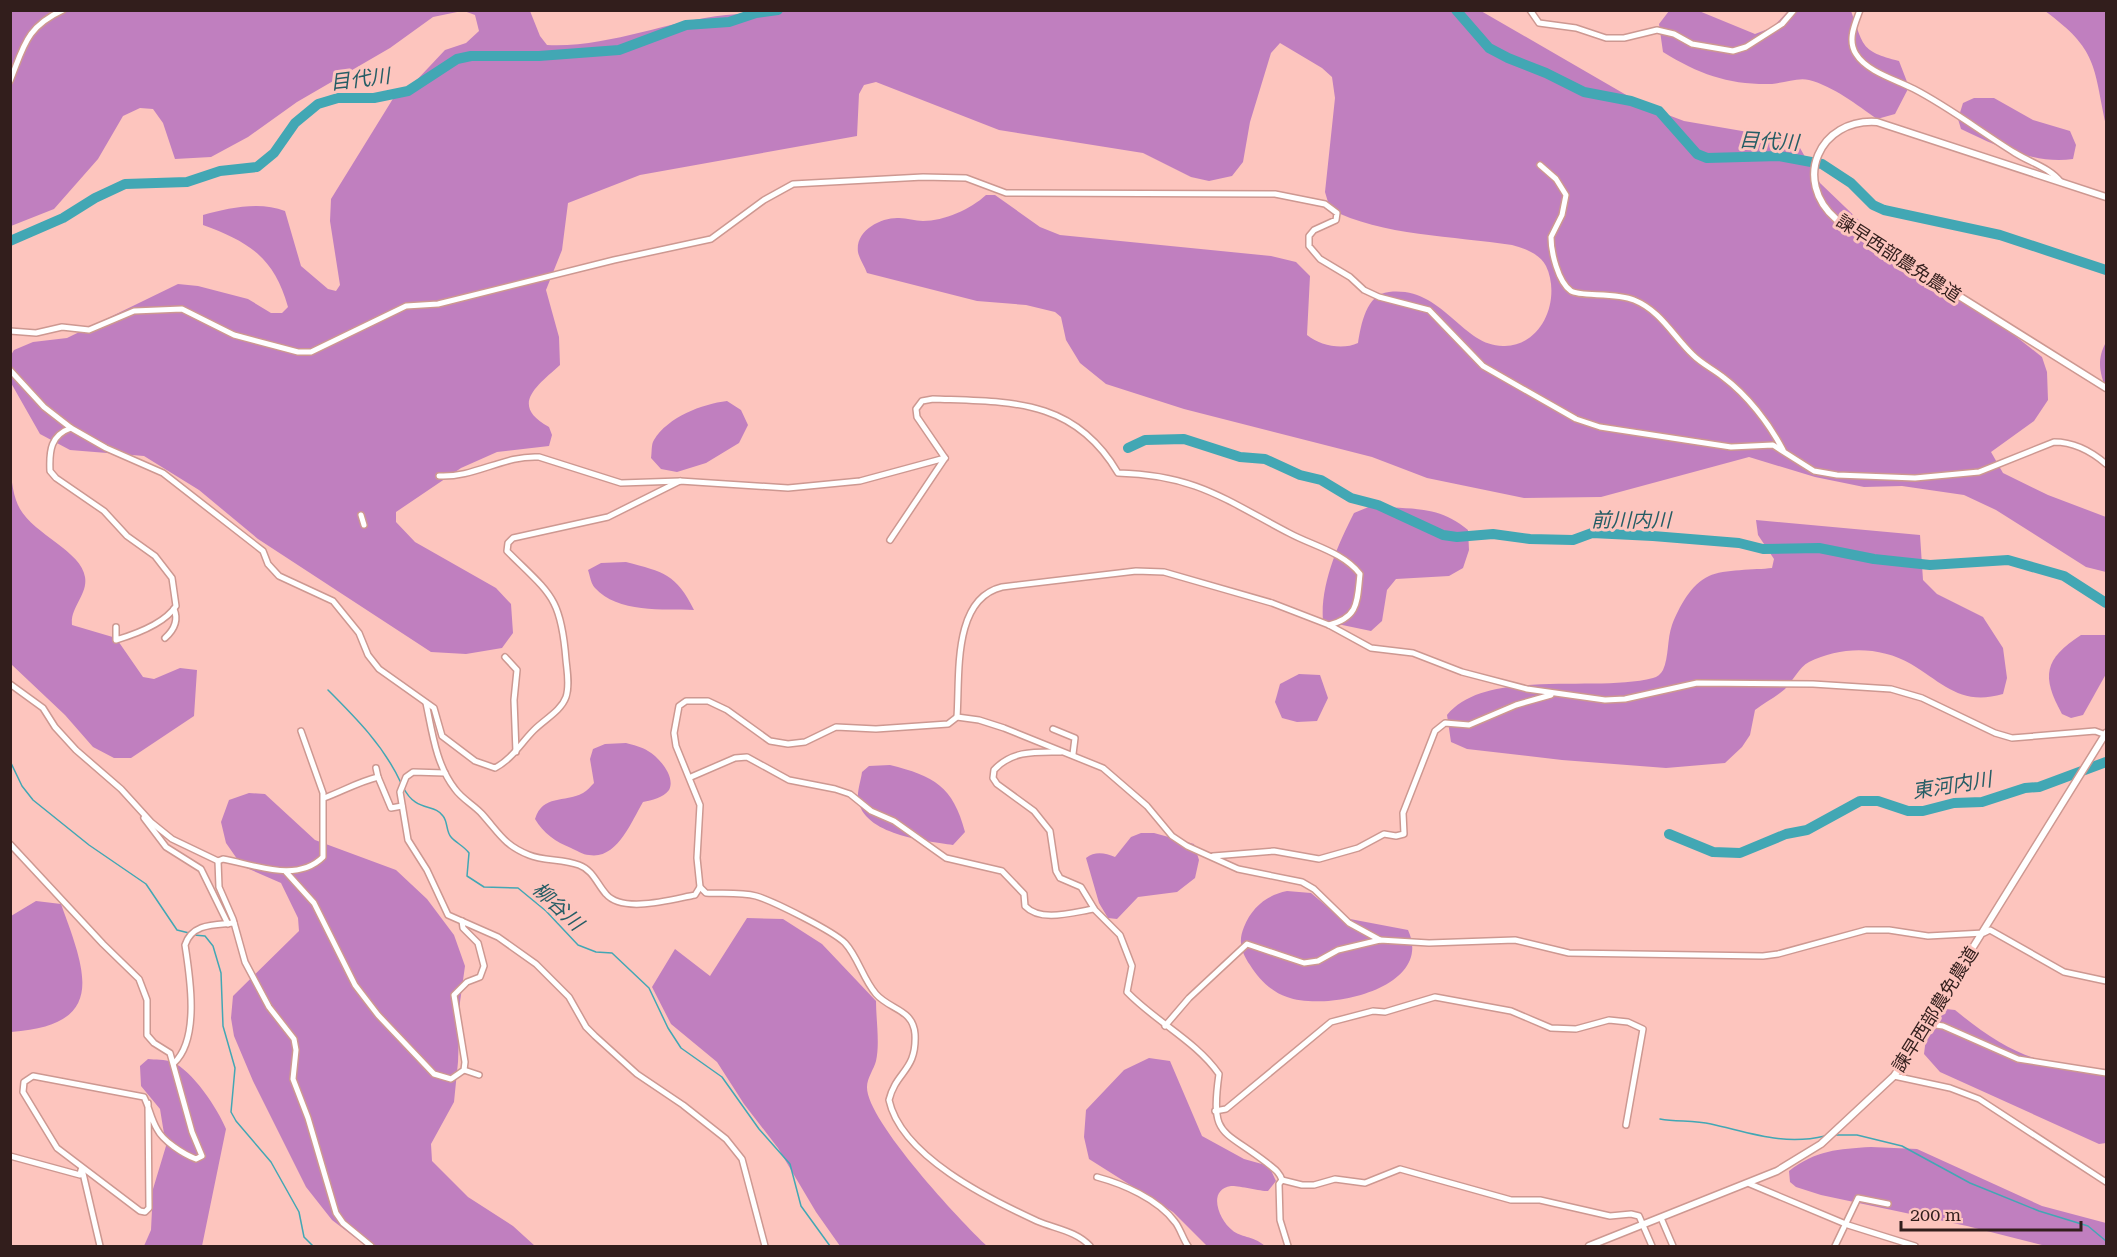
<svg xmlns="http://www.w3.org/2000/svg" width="2117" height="1257" font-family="'Roboto Serif','Noto Sans JP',serif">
<rect width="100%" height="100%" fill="#fdc5be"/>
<g fill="#c07fbf">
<path d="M886,10L1481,11L1647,107L1684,121L1777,137L1800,148L1820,183L1894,254L2009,331L2042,357L2047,372L2048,400L2034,421L1991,452L2003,473L2048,495L2106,517V572L2086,567L1996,510L1964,495L1902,486L1864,487L1815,477L1749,457L1601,497L1524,498L1427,478L1372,457L1184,409L1106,384L1080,363L1066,340L1061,317L1055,312L1026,305L977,301L867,273C865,267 859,258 858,252C855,230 882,217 899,218C907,218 915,221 923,221C944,221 971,209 986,195H995L1040,227L1060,235L1271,256L1296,262L1310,276L1307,335C1320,346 1343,350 1358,343C1361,325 1366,294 1389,292C1444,286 1462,348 1505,346C1544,345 1561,297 1546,266C1540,254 1524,248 1512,245C1455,236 1381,236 1330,209L1325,192L1335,98L1332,77L1322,68L1280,43L1271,53L1250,122L1243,162L1232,176L1209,181L1191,177L1143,153L999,130L876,82L864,85L859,94L857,136L640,175L568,203L562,250L546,290L559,337L560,365C537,386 509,405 549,427L552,435L549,446L497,452L461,468L396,512V522L415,542L496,588L511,604L513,633L502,648L466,654L431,652L258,539L199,490L144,456L70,450L40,434L11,383V355L14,350L33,342L67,338L178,284L198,286L248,299L271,313H282L288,307C274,257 249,242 203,225V215C228,208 260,201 285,211L301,266L328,289L336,291L340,285L330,221L331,199L394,97L413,84L445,50L466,43L479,31L475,15L464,11H530L540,36L547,45C608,48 666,21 726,15C779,10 833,12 886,10Z"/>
<polygon points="11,11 462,11 433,17 390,48 297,102 248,137 211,157 175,159 163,123 153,109 140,108 123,116 98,159 54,209 11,226"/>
<path d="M1669,11H1699L1755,34L1773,27L1788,11H1851C1864,46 1860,51 1899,61L1909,87L1895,114L1877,119C1857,105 1833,86 1809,80C1799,77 1783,83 1772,84C1730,85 1700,75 1663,52L1659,24Z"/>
<path d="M2045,11H2106V125C2093,65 2098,50 2045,11Z"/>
<path d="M1974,98H1994L2033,120L2070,131L2076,145L2073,159C2036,165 1994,145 1961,129L1958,119L1963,103Z"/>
<path d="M2106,342V389C2099,371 2097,359 2106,342Z"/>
<path d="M727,401L741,410L748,425L739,443L706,463L677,472L661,469L651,458C652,453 651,444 654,440C668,417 702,404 727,401Z"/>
<path d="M10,468C12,481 13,497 20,509C34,534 82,552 85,577C88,595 70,607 72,625L116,638L143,677L154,679L180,668L197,670L194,716L131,758H114L93,747L65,715L11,664Z"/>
<path d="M1371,506C1410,510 1437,504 1468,530L1469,550L1463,568L1449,576L1396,579L1387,590L1382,621L1371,631L1323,621C1320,585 1338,544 1354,513Z"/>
<path d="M1756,520L1920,535L1923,580L1937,594L1983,617L2003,648L2007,678L2003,694C1961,706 1944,684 1911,664C1880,646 1841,646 1809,662C1799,667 1793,681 1785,689C1776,697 1764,703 1755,710L1750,735L1742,747L1725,763L1666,768L1562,760L1467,749L1451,742L1447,715C1487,667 1597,693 1653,678C1657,677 1661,674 1663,670C1669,657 1667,639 1672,625C1679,607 1691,584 1709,576C1724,569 1755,570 1772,568L1774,559L1758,535Z"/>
<path d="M626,562C664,572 676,574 694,610C664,609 617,613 595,588C591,584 590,576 588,570L601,563Z"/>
<path d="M2081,635H2106V674L2083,715L2071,718L2062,714C2041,676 2044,659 2081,635Z"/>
<polygon points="1299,674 1320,675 1328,698 1317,721 1297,722 1282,718 1275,702 1280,684"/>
<path d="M626,743C633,745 642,747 648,751C659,757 676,777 669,790C663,798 652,800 643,802C631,822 617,860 589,855C583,855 576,850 571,848C556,842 543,833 535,819C543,794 564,803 583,793C587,791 591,786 594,783L590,759L593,749L605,744Z"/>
<path d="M890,765C934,776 953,786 965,832L953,845C926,841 863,835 858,799C857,791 861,780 862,772L869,766Z"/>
<polygon points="249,793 265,794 315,840 396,870 427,899 454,935 465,966 460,1002 458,1062 454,1102 431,1144 432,1161 468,1197 513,1226 535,1246 366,1246 332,1220 306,1187 253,1081 234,1036 231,1018 233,996 299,931 298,918 281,883 242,866 226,843 221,822 229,800"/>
<path d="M1141,833H1154L1194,844L1199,860L1195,878L1177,892L1138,897L1117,919L1108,918L1099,903L1086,858C1095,851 1105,853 1115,857L1131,837Z"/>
<path d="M1287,891L1311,893L1330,909L1350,919L1408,930C1435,988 1327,1012 1287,997C1271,992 1258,978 1250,965C1241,952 1238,941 1244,927C1252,907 1267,895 1287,891Z"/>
<path d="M36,901L61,904C86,973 108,1025 11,1032V916Z"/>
<path d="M747,918L783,919L822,944L876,1001C876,1020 880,1043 876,1061C874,1069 867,1078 867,1087C866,1120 961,1222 987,1246H840L816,1212L778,1148L744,1104L717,1062L671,1024L652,987L675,949L710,976Z"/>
<path d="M1946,1009L1955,1010C2006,1052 2039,1067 2106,1069V1143L2099,1144L1940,1072L1924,1054L1926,1038Z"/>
<path d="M1149,1058L1170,1061L1202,1136L1244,1159L1269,1166L1276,1181L1268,1191C1260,1191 1236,1185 1231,1186C1206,1190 1220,1221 1232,1230C1241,1238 1252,1235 1265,1246H1207L1173,1212L1089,1159L1084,1137L1086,1110L1124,1070Z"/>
<path d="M148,1059C155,1060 165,1059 172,1062C192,1070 218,1109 226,1129L202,1246H144L151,1230L153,1189L166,1146L160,1109L141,1086L140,1066Z"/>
<path d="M1871,1147L1917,1149L2042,1206L2106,1223V1246H2046L1967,1226L1821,1195L1796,1187L1790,1182L1789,1171C1816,1150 1838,1149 1871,1147Z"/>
</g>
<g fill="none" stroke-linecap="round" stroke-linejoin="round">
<g stroke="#42a7b4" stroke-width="1.5">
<path d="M328,690C356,718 384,746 401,783"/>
<polyline points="10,761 22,786 33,800 89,845 146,884 177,930 189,933"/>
<path d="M403,787C416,813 434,803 443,816C448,822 446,832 451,837C456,843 464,846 469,853L467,876L484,887L518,888L546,911L578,945L596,952L612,953L649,988L668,1028L681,1048L722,1077L759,1129L790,1164L801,1206L830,1246"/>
<polyline points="194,935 205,936 213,946 221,973 223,1026 235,1068 231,1112 236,1121 271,1162 299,1212 304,1237 313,1246"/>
<path d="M1660,1119C1677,1122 1694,1120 1711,1124C1751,1133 1784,1146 1825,1136"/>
<polyline points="1835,1135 1857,1135 1902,1146 1970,1183 2039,1211 2088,1226 2106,1241"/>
</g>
<g stroke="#42a7b4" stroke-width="10">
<polyline points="1456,10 1489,48 1508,58 1546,73 1584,92 1631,101 1659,111 1697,154 1707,158 1779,156 1822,164 1851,183 1873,205 1884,210 2000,235 2106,270"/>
<polyline points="10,241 63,218 95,198 125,184 187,182 220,171 257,167 274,153 295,123 318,104 338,98 374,98 408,91 457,59 471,56 539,56 619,50 686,25 729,22 756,13 778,10"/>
<polyline points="1128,448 1145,440 1184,439 1240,457 1265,459 1300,475 1321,480 1351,498 1378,505 1443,535 1457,537 1493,534 1530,539 1573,540 1592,533 1653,536 1739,543 1763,549 1819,548 1874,559 1930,565 2008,560 2064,576 2106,603"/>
<polyline points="1669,834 1713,852 1740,853 1786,834 1807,830 1860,801 1878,801 1908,811 1923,811 1954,803 1982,802 2025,788 2039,787 2106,762"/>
</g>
<defs>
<g id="minor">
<polyline points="1530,10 1539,23 1576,28 1606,38 1624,38 1657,30 1674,34 1692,44 1733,51 1746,47 1782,24 1794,10"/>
<path d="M1860,10C1855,24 1847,40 1856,54C1867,72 1897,80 1914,89C1949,107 1981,132 2015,153C2031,163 2049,167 2061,182"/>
<path d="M10,81C24,46 26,27 63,10"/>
<path d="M1540,165L1556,179L1566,195L1562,215L1551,237C1551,252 1558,282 1571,291C1580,297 1616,292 1634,300C1661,311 1673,336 1693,355C1702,364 1713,369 1723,377C1747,395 1769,423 1783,450"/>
<path d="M10,331L36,333L62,327L89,330L134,311L182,309L234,335L298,352H311L406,306L438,304L614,260L711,239L764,200L793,184L923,177L966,178L1006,193L1275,194L1325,204L1337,213L1336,220L1314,230L1309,236V246L1320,259L1350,277L1364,290L1379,297L1429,310L1483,366L1576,419L1600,427L1731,447L1773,445L1814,471L1837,475L1915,478L1979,472L2054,442C2074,442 2091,451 2106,464"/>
<path d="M10,370L44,407L71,428L106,448L163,473L263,551L268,564L279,576L333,601L359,633L368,655L379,669L434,708L442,736L475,761L495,768C512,759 521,743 534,730C545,719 561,711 566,697C570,685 567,671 566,660C561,596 550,594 507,551L508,543L513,538L608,517L680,481"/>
<path d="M71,428C51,435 49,450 50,471L56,478L104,511L127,536L155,556L172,578L176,606C165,623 136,634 116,640V627"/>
<path d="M945,458L917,417L916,409L922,401L933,399C1010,402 1074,398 1118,473C1195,475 1224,499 1289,533C1313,546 1343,552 1360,574C1357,602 1359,617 1329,625"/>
<path d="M439,476C474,478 504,455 539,457L621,483L680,481L788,488L860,481L945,458"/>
<polyline points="361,515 364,525"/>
<polyline points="890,540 945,458"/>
<path d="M165,638C174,630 179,621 174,609"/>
<polyline points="505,657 517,670 514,700 516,752"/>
<path d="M10,684L43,708L55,727L76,750L121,789L151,822L172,839L218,861L223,859C256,865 297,883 323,857V793L301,731"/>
<path d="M426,703C432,731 436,765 455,789C462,799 474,805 482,814C499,833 504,845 529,855C543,861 563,859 579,865C593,870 597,884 606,894C623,914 673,899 695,895L700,887L697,858L700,805L676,746L674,733L679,706L686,701H708L727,710L770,741L788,744L805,742L836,727L876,729L948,724L957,717L979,720L1004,728L1103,768L1147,806L1172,836L1187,846L1238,869L1302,882L1314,889L1349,923L1380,940"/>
<path d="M957,717C960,675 952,599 1002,587L1136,571L1164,572L1272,603L1329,625L1371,648L1413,653L1462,672L1527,689L1605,700L1625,699L1697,683L1813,684L1891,689L1922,698L1995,733L2012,738L2095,731L2106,735"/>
<polyline points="1053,729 1075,738 1073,754"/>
<path d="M1061,752C1036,752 1012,750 994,770L993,778L997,784L1034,811L1050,831L1056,871L1060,878L1081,887L1095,910L1120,935L1132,966L1127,992C1156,1022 1196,1041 1219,1074C1210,1138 1222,1128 1267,1163C1274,1169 1279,1171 1282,1180L1279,1184L1280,1220L1288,1246"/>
<polyline points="445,773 413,772 406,777 400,792 408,840 427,870 448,915 498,937 536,964 569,997 586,1027 595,1036 637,1074 683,1105 726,1139 742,1159 765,1246"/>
<polyline points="378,777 391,808 402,806"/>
<path d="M691,777L735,758L747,757L789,780L835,789L850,794L871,811L894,821L946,858L1002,871L1024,894L1025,906C1041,923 1074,912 1094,909"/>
<path d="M324,798C343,791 358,782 378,777L376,768"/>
<polyline points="144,818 166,847 201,869 228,924"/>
<path d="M10,844L103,944L139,979L147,1000V1035L154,1043L170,1053L192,1132L202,1156L196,1159C183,1154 163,1141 157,1129C151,1119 149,1107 144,1097L33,1076L24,1082L23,1092L57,1148L140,1211L145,1212L149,1208L148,1103"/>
<polyline points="1213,856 1274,851 1319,859 1358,848 1384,834 1396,836 1404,834 1403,813 1435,731 1445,723 1469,725 1516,705 1551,695"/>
<polyline points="218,861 219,887 233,919 245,962 269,1007 294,1039 296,1050 293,1079 308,1118 336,1213 343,1223 371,1246"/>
<polyline points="286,872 314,903 355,985 378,1015 434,1074 451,1079 464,1070 465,1062 454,995 467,982 480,977 484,966 478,943 463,928 462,921"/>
<path d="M700,887L706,893C722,894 741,892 756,896C773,901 833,931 845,943C858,957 863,979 876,994C890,1010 913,1009 915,1034C917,1071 896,1071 889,1100C901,1156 989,1199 1037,1221C1056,1229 1076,1231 1090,1246"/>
<polyline points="1929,1024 1943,1026 2018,1059 2106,1073"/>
<polyline points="1165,1026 1189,998 1247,944 1304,963 1318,961 1338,950 1380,940 1429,943 1515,940 1569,953 1763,956 1778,954 1866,930 1889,930 1928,936 1984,933 1990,930 2064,972 2106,981"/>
<path d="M174,1063C200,1039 190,977 185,945C192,923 215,925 234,923"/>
<polyline points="464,1070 479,1075"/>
<polyline points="1894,1076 1950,1088 1979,1099 2106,1182"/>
<polyline points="1215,1111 1226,1109 1331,1022 1373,1011 1385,1012 1435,997 1511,1011 1551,1028 1576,1029 1609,1020 1628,1022 1643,1029 1626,1125"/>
<polyline points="10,1156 80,1175 81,1170"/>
<polyline points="82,1169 100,1246"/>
<path d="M1097,1177C1123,1184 1158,1199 1175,1222C1180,1228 1183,1239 1188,1246"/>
<polyline points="1282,1180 1302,1185 1314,1185 1335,1179 1365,1183 1400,1169 1511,1200 1540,1200 1610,1216 1631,1214 1639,1216 1652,1246"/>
<polyline points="1750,1184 1848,1225 1915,1246"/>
<polyline points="1661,1218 1673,1246"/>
<polyline points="1835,1246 1858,1198 1888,1204"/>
</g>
<g id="tertiary">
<path d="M2106,197L1877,122C1819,118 1792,181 1836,219L2106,388"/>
<polyline points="1589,1246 1777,1171 1821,1144 1894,1076 1929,1024 1957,973 2106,733"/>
</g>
</defs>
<use href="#minor" stroke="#cd9891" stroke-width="8"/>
<use href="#tertiary" stroke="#cd9891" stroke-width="9"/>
<use href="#minor" stroke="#fff" stroke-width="5"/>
<use href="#tertiary" stroke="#fff" stroke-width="6"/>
</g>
<g text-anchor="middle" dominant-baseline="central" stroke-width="6" stroke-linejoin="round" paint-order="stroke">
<g font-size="18" fill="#321e1c" stroke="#fdc5be">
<text transform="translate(1899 258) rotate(33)">諫早西部農免農道</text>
<text transform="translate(1935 1009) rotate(-58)">諫早西部農免農道</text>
</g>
<g font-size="20" font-style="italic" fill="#265d65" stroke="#fdc5be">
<text transform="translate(360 79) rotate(-7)">目代川</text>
<text transform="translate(1769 141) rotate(3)">目代川</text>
<text x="1631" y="520">前川内川</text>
<text transform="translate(1952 785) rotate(-9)">東河内川</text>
<text transform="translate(558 906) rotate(43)">柳谷川</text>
</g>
</g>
<rect width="2117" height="1257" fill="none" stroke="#321e1c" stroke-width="24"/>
<path d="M1901 1221v9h180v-9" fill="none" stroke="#321e1c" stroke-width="3"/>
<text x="1910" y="1221" font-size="18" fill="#321e1c" stroke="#fdc5be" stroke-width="4.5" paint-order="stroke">200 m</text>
</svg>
